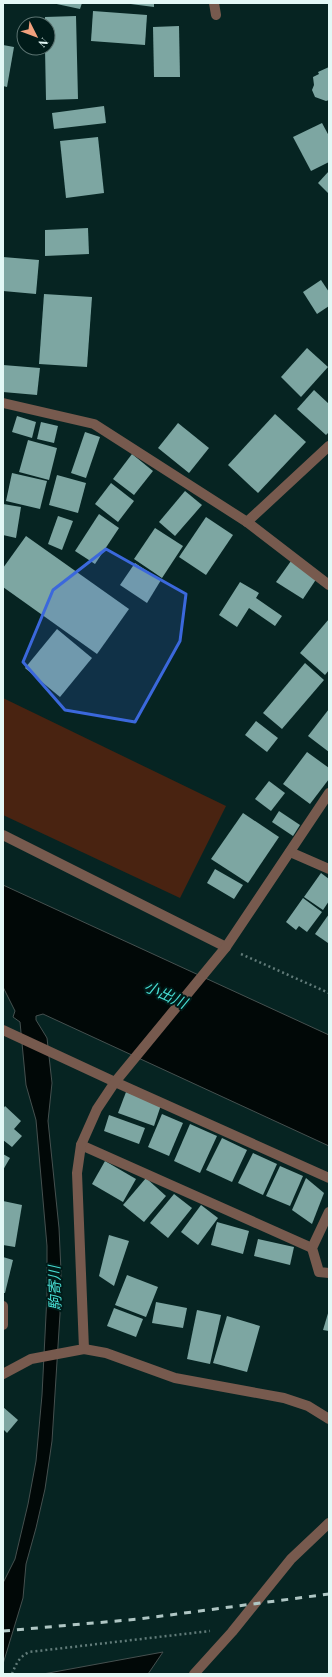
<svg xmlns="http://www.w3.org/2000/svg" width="332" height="1677" font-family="'Playfair Display','Noto Sans JP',serif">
<rect width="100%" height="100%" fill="#062422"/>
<polygon fill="#492311" points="3,698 226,806 180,898 3,815"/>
<g fill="#010807" stroke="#45504f">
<polygon points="3,885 329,1035 329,1146 43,1014 36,1016 36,1020 47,1038 52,1083 48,1121 59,1228 61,1271 60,1314 52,1441 45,1489 36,1528 26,1564 23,1598 3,1664 3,1583 15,1559 28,1504 36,1461 42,1395 47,1295 47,1246 36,1120 26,1085 20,1022 13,1017 15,1011 3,987"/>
<polygon points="163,1652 148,1674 43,1674"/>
</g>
<g fill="#7da6a2">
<polygon points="52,3 82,3 80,9"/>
<polygon points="123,3 154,3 154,7"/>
<polygon points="93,11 147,15 145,45 91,41"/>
<polygon points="76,16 78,99 46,100 45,48 48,48 48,24 45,24 45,17"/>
<polygon points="179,26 180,77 154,77 153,27"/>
<polygon points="3,45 14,47 7,87 3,86"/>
<polygon points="329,67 329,100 326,101 315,97 312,90 314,85 313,77 319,74 318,72"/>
<polygon points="104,106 106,123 54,129 52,113"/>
<polygon points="322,123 329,136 329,162 311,171 293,137"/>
<polygon points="98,137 104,193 66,198 60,141"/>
<polygon points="329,171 329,194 318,183"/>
<polygon points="88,228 89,254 45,256 45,230"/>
<polygon points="3,257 39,260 36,294 3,291"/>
<polygon points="321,280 329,292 329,306 317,314 303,292"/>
<polygon points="44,294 92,297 87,367 39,364"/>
<polygon points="307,348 328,367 301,397 281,377"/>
<polygon points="3,365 40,368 37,395 3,392"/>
<polygon points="314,390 329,404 329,432 326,435 297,409"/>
<polygon points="275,414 306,442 258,493 228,465"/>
<polygon points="17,416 36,422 32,438 12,432"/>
<polygon points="41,422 58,426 54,443 37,439"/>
<polygon points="178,423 209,448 189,473 158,448"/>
<polygon points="85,432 100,437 86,478 71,473"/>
<polygon points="28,440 57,448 49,480 19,472"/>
<polygon points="132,454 153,471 134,495 113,479"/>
<polygon points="12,473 47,481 40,509 6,501"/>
<polygon points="57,475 86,483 78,513 49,505"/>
<polygon points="111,483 134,501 118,522 95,504"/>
<polygon points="185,491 202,505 175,536 159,522"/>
<polygon points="3,504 21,507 16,538 3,535"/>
<polygon points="99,514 119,528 95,564 75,551"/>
<polygon points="58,516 73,521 62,550 48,544"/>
<polygon points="206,517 233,535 206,575 179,557"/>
<polygon points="155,528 183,546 162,578 134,559"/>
<polygon points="26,536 129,609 97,654 3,587 3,568"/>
<polygon points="291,561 317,578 303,599 276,582"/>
<polygon points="135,563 161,580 147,603 120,585"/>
<polygon points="240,582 259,593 256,598 282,616 275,626 249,608 237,627 219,615"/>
<polygon points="329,619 329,670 325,675 300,653"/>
<polygon points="57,629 92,658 60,697 25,668"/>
<polygon points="305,663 324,680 282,729 263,713"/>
<polygon points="329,709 329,752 308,736"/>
<polygon points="256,721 278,738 267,752 245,735"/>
<polygon points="307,752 329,768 329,779 310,804 283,784"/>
<polygon points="269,781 285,793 271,811 255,799"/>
<polygon points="279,811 300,825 293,836 272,822"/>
<polygon points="243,813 279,837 248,883 211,859"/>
<polygon points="215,869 243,885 234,899 207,883"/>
<polygon points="321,873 329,879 329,901 323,910 304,897"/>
<polygon points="303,898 322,912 307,932 299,926 296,930 286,922"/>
<polygon points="329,914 329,941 328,943 315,934"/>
<polygon points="126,1092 161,1105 154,1126 118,1113"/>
<polygon points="5,1106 21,1121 14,1129 22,1136 12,1147 3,1140 3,1109"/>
<polygon points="162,1114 183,1123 169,1156 148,1147"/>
<polygon points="109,1115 145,1128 139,1144 104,1131"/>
<polygon points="190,1124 217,1136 200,1173 174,1161"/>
<polygon points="222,1138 247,1150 232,1182 206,1170"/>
<polygon points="253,1153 277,1164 263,1195 238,1183"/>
<polygon points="3,1154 10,1158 3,1170"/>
<polygon points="105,1161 136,1179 123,1202 92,1184"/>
<polygon points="280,1166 303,1176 290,1206 266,1196"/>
<polygon points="146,1178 166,1196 144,1222 123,1205"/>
<polygon points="306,1178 324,1193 312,1224 292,1210"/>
<polygon points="174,1194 192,1208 168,1238 150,1223"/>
<polygon points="3,1201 22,1205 15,1247 3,1245"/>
<polygon points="201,1205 218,1218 198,1245 181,1232"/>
<polygon points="217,1222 249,1231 243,1254 211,1245"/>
<polygon points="109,1235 129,1241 114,1286 99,1276"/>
<polygon points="258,1239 294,1247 290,1265 254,1256"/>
<polygon points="3,1257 13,1260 5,1293 3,1293"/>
<polygon points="127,1275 158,1287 146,1317 115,1305"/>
<polygon points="156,1302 187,1308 183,1328 152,1323"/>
<polygon points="114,1308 143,1319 136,1337 107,1326"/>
<polygon points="197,1310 221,1315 210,1364 187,1359"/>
<polygon points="329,1310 329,1331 323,1330"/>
<polygon points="227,1316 260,1326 247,1372 213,1363"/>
<polygon points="3,1407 18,1420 7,1433 3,1429"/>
</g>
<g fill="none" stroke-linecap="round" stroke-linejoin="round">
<g stroke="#617b79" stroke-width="2.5" stroke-dasharray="2 3" stroke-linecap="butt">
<polyline points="241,954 329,993"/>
<path d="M12,1674C16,1664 19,1657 29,1652L210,1631"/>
</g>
<g stroke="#775a4e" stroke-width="10">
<polyline points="214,3 216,15"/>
<polyline points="3,403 94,424 247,522 329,585"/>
<polyline points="247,522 329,446"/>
<polyline points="3,835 226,947"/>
<polyline points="290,852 329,869"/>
<polyline points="3,1030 115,1082 329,1178"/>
<polyline points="81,1145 312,1248"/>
<polyline points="329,1212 312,1248 319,1272 329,1273"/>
<polyline points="3,1306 3,1325"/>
<polyline points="84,1349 106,1353 175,1378 284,1398 308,1406 329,1419"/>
<polyline points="3,1374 31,1359 84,1349 77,1173 81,1145 97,1109 115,1082 226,947 329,793"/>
<polyline points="194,1674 232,1632 291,1559 329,1523"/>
</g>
<polyline stroke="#afc6c4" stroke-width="3" stroke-dasharray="7 7" stroke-linecap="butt" points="3,1631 139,1619 329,1594"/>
</g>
<path fill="#3b68dc" fill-opacity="0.2" stroke="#3b68dc" stroke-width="3" stroke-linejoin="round" d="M106,549L186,594L180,641L135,722L65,710L23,662L53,590Z"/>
<g text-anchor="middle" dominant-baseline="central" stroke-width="4" stroke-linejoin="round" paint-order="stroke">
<g font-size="15" font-style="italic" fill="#47dcd2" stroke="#001b19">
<text transform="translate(166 994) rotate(25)">小出川</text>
<text transform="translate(54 1288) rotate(-91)">駒寄川</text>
</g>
</g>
<rect width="332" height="1677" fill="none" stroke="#e3f8f6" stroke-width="8"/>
<g transform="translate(36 36) rotate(132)"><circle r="19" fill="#001b19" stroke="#5b7371"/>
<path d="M0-3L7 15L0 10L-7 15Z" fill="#f1a17d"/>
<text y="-6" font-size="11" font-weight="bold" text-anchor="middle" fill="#e3f8f6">N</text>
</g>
</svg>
